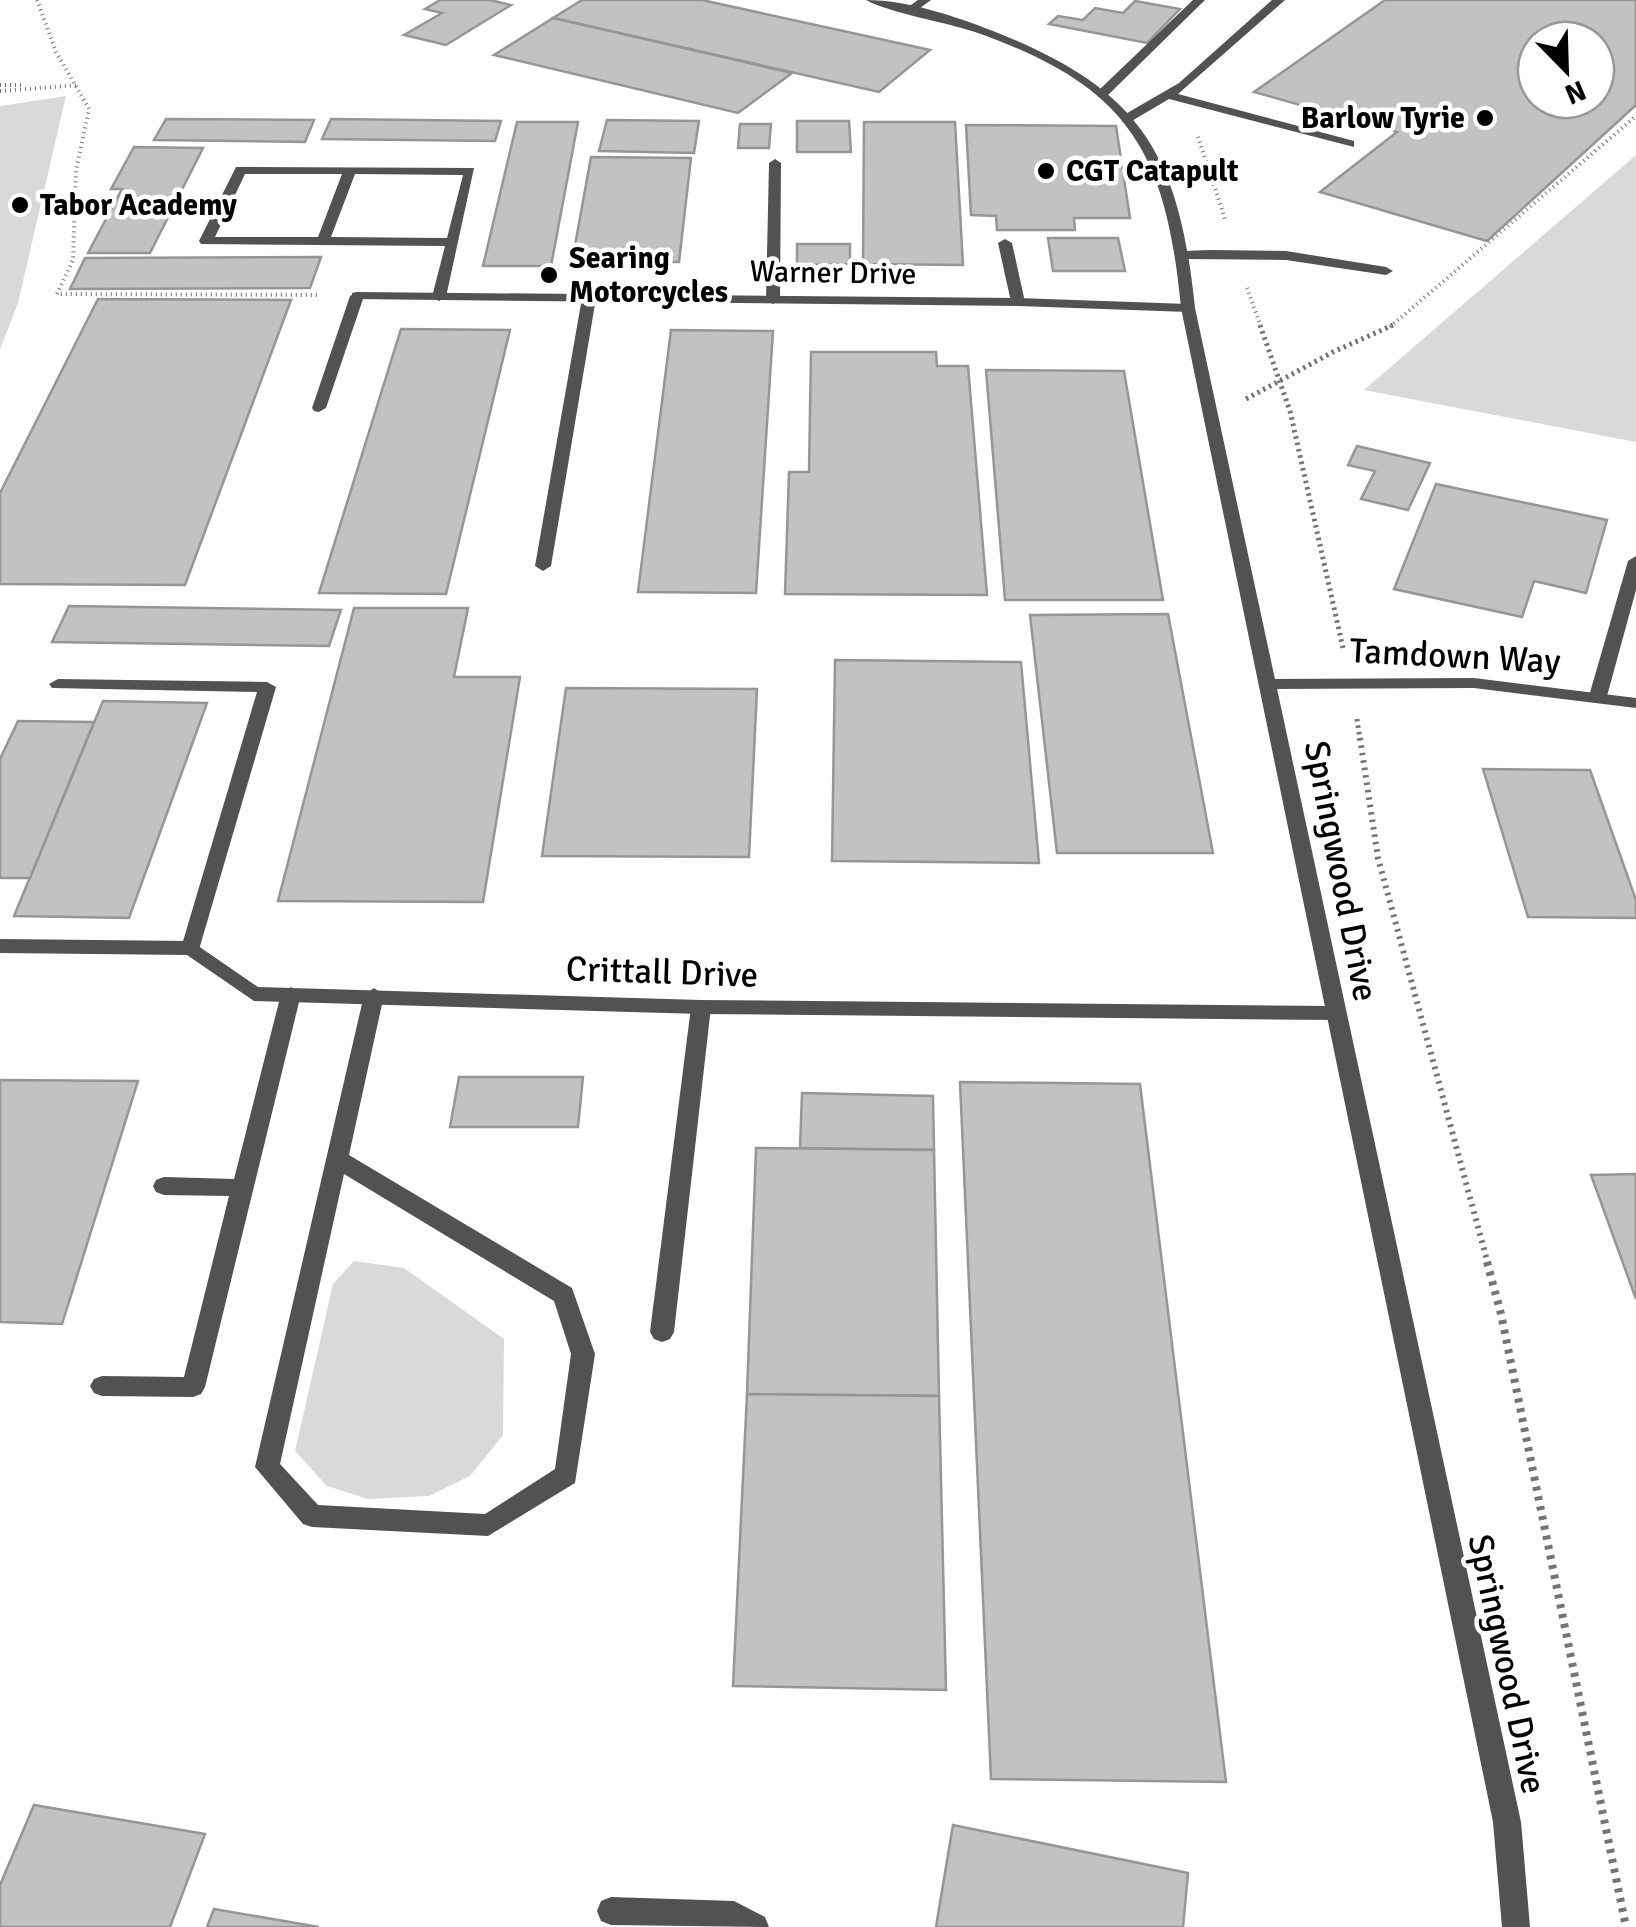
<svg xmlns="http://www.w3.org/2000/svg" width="1636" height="1927" font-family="Signika,sans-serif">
<rect width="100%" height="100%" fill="#fff"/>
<g fill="#d9d9d9">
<polygon points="66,96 18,303 0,349 0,106"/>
<polygon points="1636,155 1636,442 1364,390"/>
<polygon points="354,1261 404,1268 504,1339 503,1435 470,1476 429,1496 368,1499 327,1486 295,1451 333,1284"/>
</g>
<g fill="#c2c2c2" stroke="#969696" stroke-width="2.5" fill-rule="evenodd">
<polygon points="440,0 490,0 511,5 446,45 404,35 442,13 425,9"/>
<polygon points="582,0 702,0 930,50 879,92 553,18"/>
<path d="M1385,0H1636V105L1487,241L1320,192L1397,132L1254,92ZM1536,40H1596V100H1536Z"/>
<polygon points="1135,1 1180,9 1147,43 1049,24 1058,16 1083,20 1095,8 1123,13"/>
<polygon points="553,18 792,73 738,113 494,55"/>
<polygon points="166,119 314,120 305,142 154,140"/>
<polygon points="331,119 501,121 495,141 322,139"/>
<polygon points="607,120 699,121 694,153 599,151"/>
<polygon points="797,121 849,121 851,152 797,152"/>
<polygon points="517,122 578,122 551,266 483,266"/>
<polygon points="864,122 955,122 963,265 863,264"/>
<polygon points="740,124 771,124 769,148 738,148"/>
<polygon points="966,125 1116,126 1130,218 1074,218 1075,230 997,230 996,216 971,215"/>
<polygon points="134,147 203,148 150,253 88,253 122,189 111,189"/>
<polygon points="591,157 691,158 679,262 572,262"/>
<polygon points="1048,238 1118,238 1125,271 1053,271"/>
<polygon points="797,244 850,244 850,264 797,265"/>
<polygon points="321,257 310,288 70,289 85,258"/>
<polygon points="98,299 291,300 185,585 0,584 0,493"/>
<polygon points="401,329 510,330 446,594 319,593"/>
<polygon points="671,330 773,331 756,593 638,592"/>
<polygon points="811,352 936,352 937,366 968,366 987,595 785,594 789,472 809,472"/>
<polygon points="986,370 1124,371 1163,600 1005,600"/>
<polygon points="1357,446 1430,463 1408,510 1361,499 1375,471 1348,465"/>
<polygon points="1436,484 1607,520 1586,593 1534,581 1522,617 1394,589"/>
<polygon points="69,606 341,610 329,646 52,642"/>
<polygon points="354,608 468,608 454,677 520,677 483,902 278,901"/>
<polygon points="1168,614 1213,853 1057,853 1030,615"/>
<polygon points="835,660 1021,662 1039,863 832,861"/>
<polygon points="566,688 757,689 749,857 542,856"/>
<polygon points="103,701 207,703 129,918 14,916"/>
<polygon points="18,721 94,722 30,878 0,878 0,759"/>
<polygon points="1483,769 1590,770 1636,900 1636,918 1528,917"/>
<polygon points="459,1077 583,1077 578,1127 450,1127"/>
<polygon points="0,1080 138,1081 62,1324 0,1322"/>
<polygon points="960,1082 1140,1084 1226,1782 991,1779"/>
<polygon points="802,1093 933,1096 934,1150 800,1148"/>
<polygon points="756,1148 934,1150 939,1396 747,1394"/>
<polygon points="1636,1174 1636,1299 1591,1175"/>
<polygon points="747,1394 939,1396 946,1690 733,1686"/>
<polygon points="34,1805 205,1834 170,1927 0,1927 0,1885"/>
<polygon points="953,1825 1188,1873 1183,1927 936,1927"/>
<polygon points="214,1909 319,1927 207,1927"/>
</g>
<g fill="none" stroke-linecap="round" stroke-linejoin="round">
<g stroke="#747474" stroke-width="4" stroke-dasharray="1 4" stroke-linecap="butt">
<polyline points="37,0 56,52 89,109 76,170 73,260 57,294 320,295"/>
<polyline points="0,85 22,85"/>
<polyline points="0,91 78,85"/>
<polyline points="1198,137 1225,219"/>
<polyline points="1247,288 1261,327"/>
<polyline points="1390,327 1636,116"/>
</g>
<g stroke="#747474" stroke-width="5" stroke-dasharray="2.5 4" stroke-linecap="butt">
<polyline points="1260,325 1290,411 1343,648"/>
<polyline points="1246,399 1333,352 1393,325"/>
<polyline points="1357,719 1360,740"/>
</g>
<polyline stroke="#747474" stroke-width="6" stroke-dasharray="2.5 5" stroke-linecap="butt" points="1360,738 1378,858 1488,1264"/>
<polyline stroke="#747474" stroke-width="8" stroke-dasharray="4 6" stroke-linecap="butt" points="1487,1262 1501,1314 1626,1927"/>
<g fill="#525252" fill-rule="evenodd">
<polygon points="918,0 931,0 916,11 908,11 908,7"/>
<polygon points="1193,0 1205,0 1106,97 1098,97 1098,91"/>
<polygon points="1272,0 1285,0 1178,94 1354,141 1354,147 1169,99 1130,122 1122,122 1122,116 1179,83"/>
<polygon points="775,159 781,163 780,300 773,304 766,300 769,163"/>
<path d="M236,167L474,168L446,297L439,301L432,297L445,246L201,244L199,241ZM245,174H342L318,237H215ZM355,174L463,175L447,238L331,237Z"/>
<polygon points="1005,239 1012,243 1025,302 1018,306 1011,302 998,243"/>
<polygon points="1210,250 1286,251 1386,267 1393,271 1386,275 1286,260 1184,259 1177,255 1184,251"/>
<polygon points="357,292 364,296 326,408 319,412 314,411 312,408 350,296"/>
<polygon points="589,294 596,298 551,566 543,571 535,566 582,298"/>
<polygon points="1636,556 1636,590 1607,696 1598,701 1592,700 1589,696 1628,561"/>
<polygon points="58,679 267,682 276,687 198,953 191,955 181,948 257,692 52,688 49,684"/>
<polygon points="291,987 301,994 205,1387 201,1394 193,1397 102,1396 94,1393 90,1386 94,1379 102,1376 184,1377 229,1196 164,1195 156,1192 153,1186 156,1180 164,1177 234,1179 281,994"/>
<path d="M374,988L384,995L349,1155L572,1288L595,1354L575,1483L488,1536L312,1527L303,1524L255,1467L364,995ZM344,1174L554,1301L571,1354L555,1469L485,1514L318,1505L280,1464Z"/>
<polygon points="701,1000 711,1007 674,1332 670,1339 662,1342 654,1339 650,1332 691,1007"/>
<polygon points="611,1897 734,1901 765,1917 769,1927 611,1925 601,1921 597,1911 601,1901"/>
</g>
<g fill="#525252" fill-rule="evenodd">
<polygon points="357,292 1018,298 1188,304 1195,308 1188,312 1018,306 352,299 352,293"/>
<polygon points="1474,678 1636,698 1636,708 1474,688 1270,689 1261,684 1270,679"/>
<polygon points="0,939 191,941 258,987 701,1000 1336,1006 1346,1013 1336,1020 701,1014 254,1001 187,955 0,953"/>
</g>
<path fill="#525252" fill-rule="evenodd" d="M866,0C908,0 954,16 993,31C1141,89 1179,153 1195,308L1521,1822L1530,1927H1502L1493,1822L1181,308C1166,151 1129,86 975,32C945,22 890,13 866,0Z"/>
</g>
<g fill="#000" stroke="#fff" stroke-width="4">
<circle cx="1485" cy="118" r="10"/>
<circle cx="1046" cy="171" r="10"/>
<circle cx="20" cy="205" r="10"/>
<circle cx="549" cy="275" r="10"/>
</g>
<g text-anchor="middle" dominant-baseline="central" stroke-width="9" stroke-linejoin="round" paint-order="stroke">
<g font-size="30" font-weight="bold" fill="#000" stroke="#fff" text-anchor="start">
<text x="1465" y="118" text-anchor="end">Barlow Tyrie</text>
<text x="1066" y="171">CGT Catapult</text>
<text x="40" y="205">Tabor Academy</text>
<text x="569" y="258">Searing<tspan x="569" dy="34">Motorcycles</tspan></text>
</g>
<g font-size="30" fill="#000" stroke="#fff">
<text transform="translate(833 273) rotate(1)">Warner Drive</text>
</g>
<g font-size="35" fill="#000" stroke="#fff">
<text transform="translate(1455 656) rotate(3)">Tamdown Way</text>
<text transform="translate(1341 871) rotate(79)">Springwood Drive</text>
<text transform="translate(662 972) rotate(2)">Crittall Drive</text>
<text transform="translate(1507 1664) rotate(78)">Springwood Drive</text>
</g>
</g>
<g transform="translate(1566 70) rotate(157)"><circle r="48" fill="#ffffff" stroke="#999999" stroke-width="2.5"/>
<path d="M0-8L18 38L0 25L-18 38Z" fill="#000000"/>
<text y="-15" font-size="28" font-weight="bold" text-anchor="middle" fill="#000000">N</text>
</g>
</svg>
